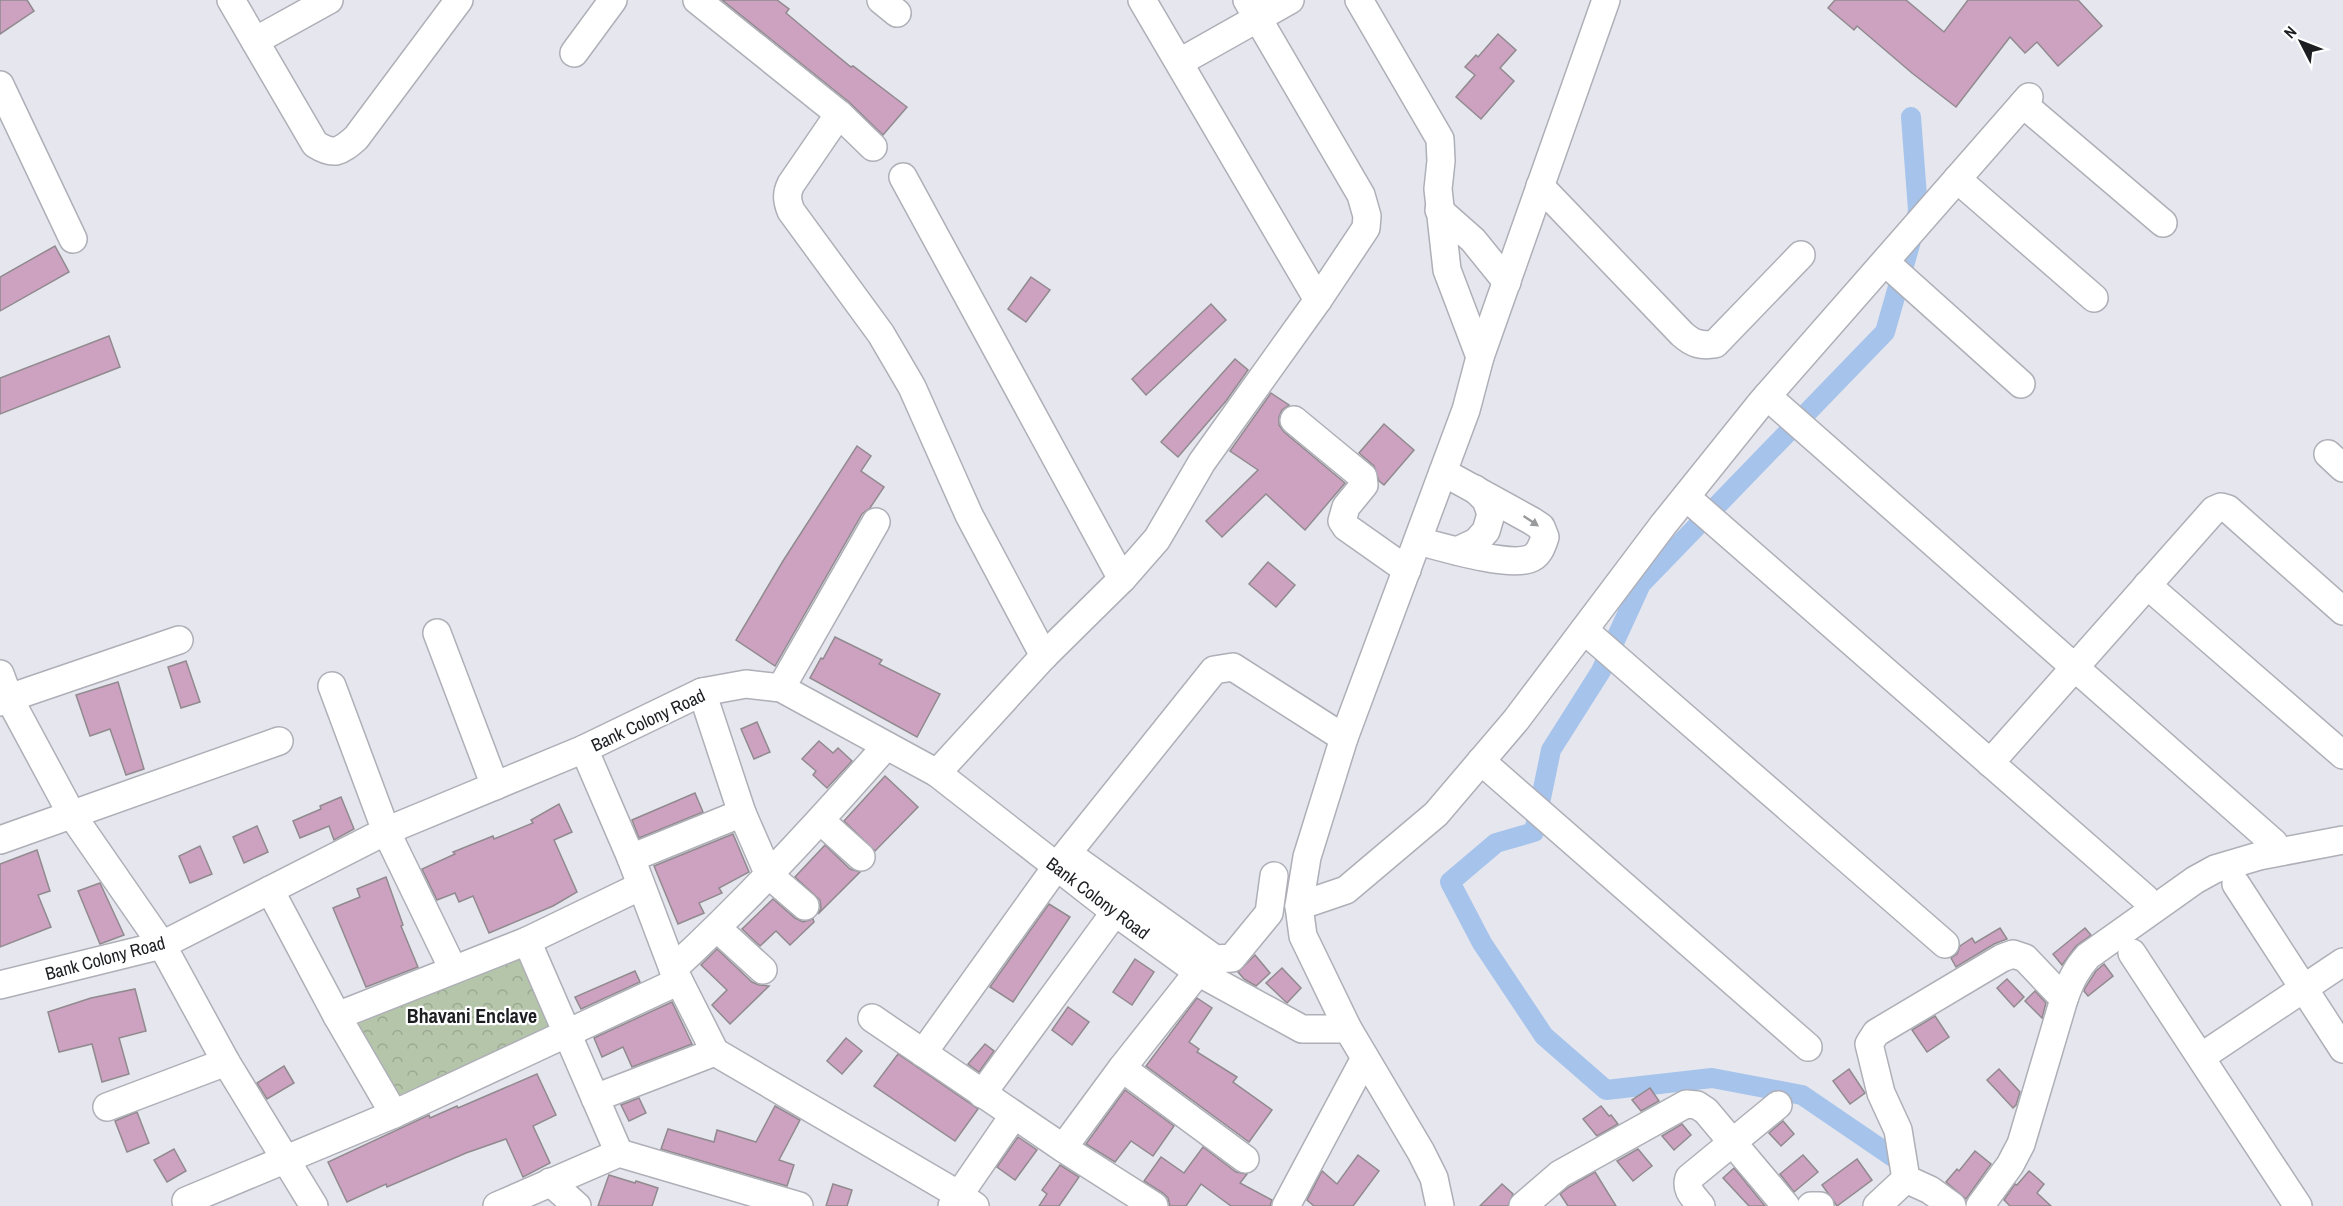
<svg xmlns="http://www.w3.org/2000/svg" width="2343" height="1206" font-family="'Archivo Narrow',sans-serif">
<defs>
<pattern id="park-crowns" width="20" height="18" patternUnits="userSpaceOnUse" patternTransform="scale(1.5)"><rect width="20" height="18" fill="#b5c5aa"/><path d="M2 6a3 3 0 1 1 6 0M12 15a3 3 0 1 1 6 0" fill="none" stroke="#9ba992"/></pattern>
</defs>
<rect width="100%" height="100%" fill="#e5e6ee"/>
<polygon fill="url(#park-crowns)" points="521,954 554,1027 395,1097 353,1026"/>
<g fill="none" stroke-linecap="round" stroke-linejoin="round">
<polyline stroke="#a6c3eb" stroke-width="20" points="1909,1168 1802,1095 1712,1078 1606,1090 1544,1036 1482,943 1450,882 1496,843 1534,832 1551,750 1601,671 1641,584 1885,332 1915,227 1918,210 1911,117"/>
</g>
<g fill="#cda2c0" stroke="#918a8f" stroke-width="1.5">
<polygon points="0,0 27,0 34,11 0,34"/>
<polygon points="722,0 777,0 789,9 786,13 824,45 851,67 853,66 907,107 883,135 849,102"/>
<polygon points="1835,0 1906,0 1944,32 1968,0 2078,0 2102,26 2058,66 2037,42 2025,53 2010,37 1956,107 1912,73 1857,26 1854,30 1828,8"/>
<polygon points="1498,34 1516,50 1500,68 1514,81 1481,119 1456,97 1475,75 1465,67 1476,55 1478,57"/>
<polygon points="55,246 69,272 0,311 0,277"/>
<polygon points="1031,277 1050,290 1026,322 1008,309"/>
<polygon points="1211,304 1226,320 1146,395 1132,379"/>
<polygon points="109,336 120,367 0,414 0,378"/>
<polygon points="1235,359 1248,370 1226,401 1178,457 1161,442"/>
<polygon points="1271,393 1289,405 1282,410 1279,417 1279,425 1284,432 1345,483 1305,530 1266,494 1222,537 1206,521 1258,470 1230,451"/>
<polygon points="1384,424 1414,450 1384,485 1379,481 1374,466 1359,453"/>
<polygon points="857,446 871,456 861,471 884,487 870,508 862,514 775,666 736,640 783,561"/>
<polygon points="1268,562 1295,585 1276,607 1249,584"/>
<polygon points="835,637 882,660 879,664 940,694 917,737 810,678 821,658 823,659"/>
<polygon points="186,661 200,702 181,708 168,667"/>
<polygon points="118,682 144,769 126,775 110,729 90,736 76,695"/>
<polygon points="757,722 770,752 754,759 741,729"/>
<polygon points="819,741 833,753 838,748 852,761 827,788 813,775 816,771 802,759"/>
<polygon points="885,776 918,807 875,851 844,821"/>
<polygon points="695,793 703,812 639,838 632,820"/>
<polygon points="341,797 354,829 334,840 329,826 300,838 293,821 321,809 320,806"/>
<polygon points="559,804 572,832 554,840 577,892 553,906 489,933 473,896 459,902 455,893 437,900 422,869 455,854 453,852 493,836 494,839 533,823 531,820"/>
<polygon points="257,826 268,852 244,863 233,837"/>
<polygon points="733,834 749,872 719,888 722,893 699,903 704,913 678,924 654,866"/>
<polygon points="825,845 850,869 860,872 818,914 821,908 820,900 795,877"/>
<polygon points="200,846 212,874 190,883 179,856"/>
<polygon points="37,850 50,891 38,895 51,927 0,947 0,864"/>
<polygon points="386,877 403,925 401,926 418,967 366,987 333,908 360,897 357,889"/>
<polygon points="100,883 124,935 100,944 78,891"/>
<polygon points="773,899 795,918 803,922 813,919 814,922 790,945 776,931 760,946 742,929"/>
<polygon points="1049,904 1070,917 1013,1002 990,987"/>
<polygon points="2000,928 2007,939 1994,944 1956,967 1951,958 1957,954 1960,946 1972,938 1975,943"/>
<polygon points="2085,928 2091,935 2076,946 2062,965 2053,954"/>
<polygon points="717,949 752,982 759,985 769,986 730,1024 712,1005 727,990 701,965"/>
<polygon points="1255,955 1270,973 1256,986 1244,979 1238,972"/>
<polygon points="1135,959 1154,972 1132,1005 1113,992"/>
<polygon points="2104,964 2113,976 2088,996 2084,991 2085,988 2096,971"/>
<polygon points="1282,968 1301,988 1287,1003 1266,983"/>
<polygon points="635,971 640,982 581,1009 575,997"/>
<polygon points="2007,979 2024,997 2014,1007 1997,988"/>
<polygon points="135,989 146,1031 119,1038 129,1074 102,1082 92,1044 59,1052 48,1012 91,998"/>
<polygon points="2035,991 2046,1003 2042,1018 2025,1001"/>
<polygon points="1197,998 1212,1008 1189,1042 1199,1049 1197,1052 1237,1077 1233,1082 1272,1110 1249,1142 1146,1066"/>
<polygon points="672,1002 692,1044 632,1067 623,1047 602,1057 594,1038"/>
<polygon points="1068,1007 1089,1022 1072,1045 1052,1030"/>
<polygon points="1935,1016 1949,1037 1927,1052 1912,1030"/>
<polygon points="846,1038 862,1051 842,1074 827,1061"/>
<polygon points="985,1044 994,1051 979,1072 968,1064"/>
<polygon points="898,1054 978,1109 955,1141 874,1086"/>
<polygon points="284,1066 294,1083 267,1099 257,1083"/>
<polygon points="1849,1069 1865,1093 1850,1104 1833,1081"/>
<polygon points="1999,1069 2020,1092 2016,1105 2013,1108 1987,1080"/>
<polygon points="537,1074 556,1115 533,1126 550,1163 523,1177 506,1139 466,1153 387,1187 386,1184 347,1202 328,1162 429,1115 430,1118 457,1106 458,1108"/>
<polygon points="1650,1088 1659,1101 1641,1111 1632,1100"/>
<polygon points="1125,1090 1174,1126 1153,1156 1131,1141 1115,1162 1086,1144"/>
<polygon points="639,1098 646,1113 629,1121 621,1105"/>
<polygon points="775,1106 800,1120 779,1160 794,1165 787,1186 661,1149 668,1129 714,1142 717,1130 756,1142"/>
<polygon points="1601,1106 1609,1116 1611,1115 1618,1124 1597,1136 1583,1119"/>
<polygon points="137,1112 149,1143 127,1152 115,1121"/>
<polygon points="1783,1121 1794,1134 1781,1146 1769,1133"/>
<polygon points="1682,1124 1691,1135 1674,1150 1662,1136"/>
<polygon points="1018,1137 1037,1150 1015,1180 997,1167"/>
<polygon points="1203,1147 1236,1172 1247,1174 1240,1183 1272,1200 1270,1206 1231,1206 1201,1184 1186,1206 1170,1206 1168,1198 1163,1193 1144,1181 1161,1157 1184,1173"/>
<polygon points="174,1149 186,1171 167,1182 154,1160"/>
<polygon points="1638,1149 1652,1166 1633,1181 1617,1161"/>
<polygon points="1975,1151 1991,1164 1966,1199 1946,1182 1957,1169 1959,1171"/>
<polygon points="1358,1155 1379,1171 1353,1206 1314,1206 1307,1200 1322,1171 1337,1184"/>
<polygon points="1803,1155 1818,1172 1794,1192 1780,1174"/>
<polygon points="1857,1159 1872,1180 1837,1206 1822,1185"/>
<polygon points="1060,1165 1079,1177 1059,1206 1039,1206 1047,1194 1042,1190"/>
<polygon points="1734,1168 1765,1206 1749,1206 1723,1178"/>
<polygon points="2029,1171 2044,1184 2037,1193 2051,1206 2010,1206 2004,1200 2015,1184 2017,1185"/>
<polygon points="1595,1172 1616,1206 1568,1206 1560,1194 1569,1187"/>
<polygon points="609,1175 635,1183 636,1181 658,1188 652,1206 598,1206"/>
<polygon points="833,1184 852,1190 847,1206 826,1206"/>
<polygon points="1502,1184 1513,1194 1508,1206 1480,1206"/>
</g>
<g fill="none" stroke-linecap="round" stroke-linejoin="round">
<defs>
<g id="minor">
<path d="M231,0L315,144C334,156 340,152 356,138L459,0"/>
<path d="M697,0L839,114L791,184C786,194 787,201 791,211L881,334L912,387L969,515L1044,656"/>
<polyline points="881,0 897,13"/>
<polyline points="1142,0 1318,300"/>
<polyline points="1359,0 1440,139 1441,161 1438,189 1447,270 1480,357"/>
<polyline points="255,41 329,0"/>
<polyline points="574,53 613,0"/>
<polyline points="1180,62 1290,0"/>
<polyline points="0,85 73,239"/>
<polyline points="2023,104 2163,223"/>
<polyline points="839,114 873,147"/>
<polyline points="903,177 1122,579"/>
<polyline points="1957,179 2094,298"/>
<path d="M1540,186L1682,334C1693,344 1701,346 1715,344L1801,255"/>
<polyline points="1439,210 1473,240 1507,282"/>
<polyline points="1885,262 2021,384"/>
<polyline points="1767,396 2274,843"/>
<polyline points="1294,420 1363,477 1364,485 1346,507 1342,521 1346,527 1407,570"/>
<polyline points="2328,454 2343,468"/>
<polyline points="1686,497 2145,898"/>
<path d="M1418,541C1442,547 1507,567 1529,559C1539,556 1542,546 1545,537L1541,527L1532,521L1443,472"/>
<polyline points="1457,551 1476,542 1486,531 1491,514 1486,500 1475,489"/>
<polyline points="2147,585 2343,755"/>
<polyline points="1584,630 1945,944"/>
<polyline points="437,633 495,786"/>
<polyline points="0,674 9,698 179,640"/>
<polyline points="332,686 386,831 453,969"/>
<polyline points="781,688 876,522"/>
<polyline points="702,692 742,813 769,875 805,906"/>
<polyline points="0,702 9,698 72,815 162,945 226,1062 314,1206"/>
<polyline points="584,749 631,858 673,969 715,1052 959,1195 952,1206"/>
<polyline points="1481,761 1808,1047"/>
<polyline points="1990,763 2214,510 2221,507 2228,509 2343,611"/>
<polyline points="937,773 1044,656 1122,579 1157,539 1202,462 1318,300 1366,228 1367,216 1361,195 1247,0"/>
<polyline points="821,821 861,857"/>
<polyline points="0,840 279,741"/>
<polyline points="631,858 742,813"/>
<polyline points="1078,861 1215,959 1232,958 1269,913 1274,876"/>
<polyline points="2236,884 2343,1049"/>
<polyline points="270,890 337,1016 394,1114"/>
<polyline points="1299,906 1346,890 1436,814 1516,720 1663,525 1761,403 2029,97"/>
<polyline points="717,928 763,970"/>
<polyline points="527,941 619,1153"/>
<polyline points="2132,953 2298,1206"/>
<path d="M673,969C749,899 818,824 886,746"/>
<polyline points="0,985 162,945 386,831 584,749 702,692 746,684 781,688 937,773 1115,912 1198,972 1302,1029 1348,1029"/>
<polyline points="337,1016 527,941 641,886"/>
<polyline points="872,1018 1063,1148 1154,1206"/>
<polyline points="923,1053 1057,866 1214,670 1233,667 1344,738"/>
<polyline points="2201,1057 2343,962"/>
<polyline points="1122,1068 1245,1159"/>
<polyline points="982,1094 1115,912"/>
<polyline points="595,1098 715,1052"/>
<polyline points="107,1107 226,1062"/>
<polyline points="1063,1148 1122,1068 1198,972"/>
<polyline points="550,1182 577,1206"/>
<polyline points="186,1201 394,1114 679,981"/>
<polyline points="497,1206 619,1153 799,1206"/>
<polyline points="975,1206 959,1195 1014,1115"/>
<polyline points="1286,1206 1365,1058"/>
<polyline points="1440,1206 1434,1178 1421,1152 1348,1029 1303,936 1299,906 1307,857 1344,738 1466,410 1480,357 1606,0"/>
<polyline points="1523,1206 1560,1174 1686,1104 1697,1105 1706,1111 1786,1206"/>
<path d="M1701,1206C1694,1197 1685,1190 1689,1178L1778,1105"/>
<polyline points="1811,1206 1820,1206"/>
<polyline points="1877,1206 1906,1179"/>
<polyline points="1952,1206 1930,1190 1906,1179 1898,1130 1881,1093 1869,1044 1876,1033 2002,958 2013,954 2025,958 2064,999"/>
<path d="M1980,1206L2010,1165L2021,1144L2064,999C2070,982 2076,969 2088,956L2195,880L2215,869L2259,856L2343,840"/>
</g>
</defs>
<use href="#minor" stroke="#aeafb7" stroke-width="30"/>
<use href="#minor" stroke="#fff" stroke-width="27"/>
</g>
<defs><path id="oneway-solid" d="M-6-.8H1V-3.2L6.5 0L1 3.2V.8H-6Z" transform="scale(1.5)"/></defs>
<use fill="#999a9b" href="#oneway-solid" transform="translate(1531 521) rotate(34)"/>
<g text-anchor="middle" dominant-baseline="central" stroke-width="4.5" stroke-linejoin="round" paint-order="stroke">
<g font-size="18" fill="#1d1e21" stroke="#fff">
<text transform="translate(648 720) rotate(-25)">Bank Colony Road</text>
<text transform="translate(1098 898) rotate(37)">Bank Colony Road</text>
<text transform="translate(105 958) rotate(-15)">Bank Colony Road</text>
</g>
<g font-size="20" font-weight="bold" fill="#1d1e21" stroke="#fff">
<text x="472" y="1015">Bhavani Enclave</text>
</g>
</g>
<g transform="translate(2301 42) rotate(312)" stroke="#ffffff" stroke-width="4.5" paint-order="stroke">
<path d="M0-4.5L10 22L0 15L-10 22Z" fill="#1d1e21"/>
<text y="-9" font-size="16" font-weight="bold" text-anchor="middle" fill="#1d1e21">N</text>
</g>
</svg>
